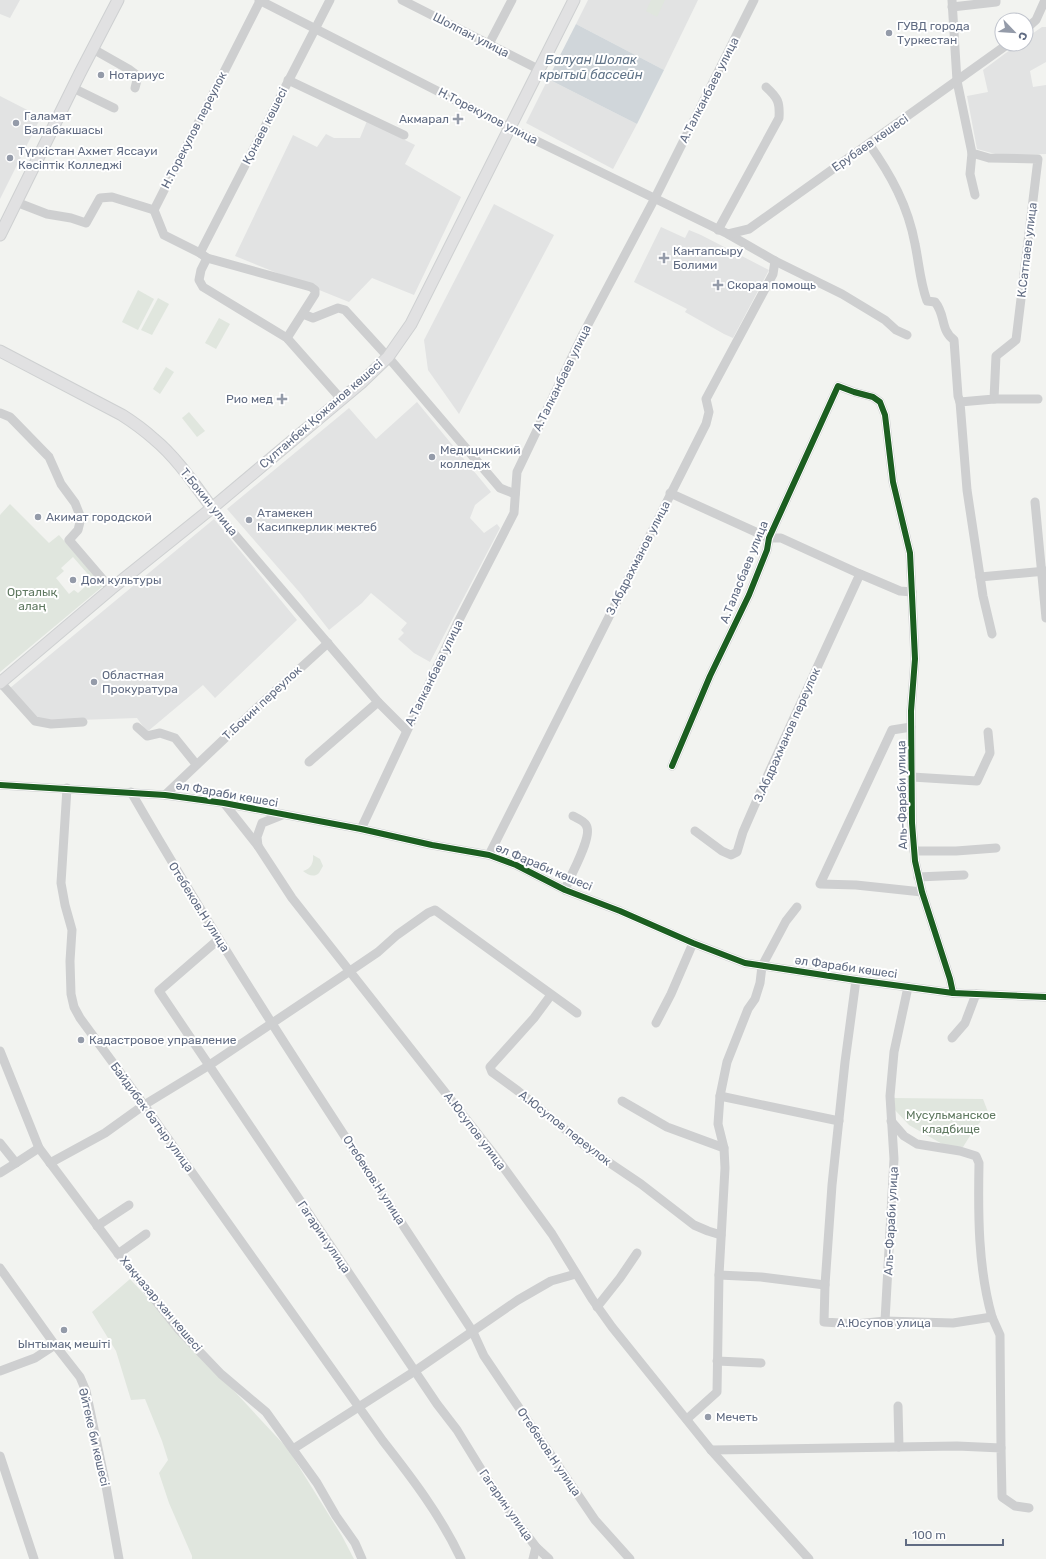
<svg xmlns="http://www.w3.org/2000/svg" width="1046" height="1559" font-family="Rubik,sans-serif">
<rect width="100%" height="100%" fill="#f2f3f0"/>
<g fill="#e2e3e3">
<polygon points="0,0 20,0 10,18 0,14"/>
<polygon points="588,0 698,0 664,70 576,24"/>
<polygon points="1042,27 1046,27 1046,62 1030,71 1033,87 1046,85 1046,154 999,155 977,149 967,96 988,92 983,70 1018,44 1026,44 1026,38"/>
<polygon points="548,79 637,124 613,169 526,123"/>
<polygon points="0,96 41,117 0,199"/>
<polygon points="367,121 415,145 405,164 461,197 414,295 372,278 349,302 235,256 293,135 317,147 326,134 334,138 360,138"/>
<polygon points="494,204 554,235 459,414 428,370 424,340"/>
<polygon points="661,227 685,238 689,230 701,235 769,270 733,338 724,334 685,312 687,309 634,282"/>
<polygon points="417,402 491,492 475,505 470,518 484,533 497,524 500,528 430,662 414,653 398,639 404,633 401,630 407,623 371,593 362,603 329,630 301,594 227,509 349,408 376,439"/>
<polygon points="214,519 297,620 215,698 203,685 147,732 137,718 49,721 34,718 10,688"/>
</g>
<g fill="#e0e6de" fill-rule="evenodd">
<polygon points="651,0 665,0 657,17 646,11"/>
<polygon points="138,290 154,299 138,330 122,322"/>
<polygon points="158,298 169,304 152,335 141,330"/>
<polygon points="219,318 230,324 216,349 205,343"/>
<polygon points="166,367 174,372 160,394 153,389"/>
<polygon points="189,412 205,431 197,437 182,418"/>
<path d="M10,504L49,543L59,535L103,586L0,672V515ZM73,557L93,580L78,593L74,590L69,594L56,578L64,571L61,568Z"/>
<path d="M313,855L320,859L323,866L319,873C314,878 308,875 303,871C311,869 314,862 313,855Z"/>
<polygon points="894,1098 983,1099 988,1112 973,1131 963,1147 944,1145 909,1125 895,1110"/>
<polygon points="130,1279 288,1449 342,1536 354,1559 192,1559 192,1556 169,1503 159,1473 168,1460 162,1441 145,1399 131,1400 116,1351 92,1312"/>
</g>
<polygon fill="#d0d6da" points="576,24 664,70 637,124 548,79"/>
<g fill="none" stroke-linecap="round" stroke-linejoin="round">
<defs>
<g id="major">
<polyline points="0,235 80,73 118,0"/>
<path d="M0,351L122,415C133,422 144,430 154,439C176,457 195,485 212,508"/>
<polyline points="0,683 111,589 212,508 361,383 388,357 411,324 574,0"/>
</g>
</defs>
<use href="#major" stroke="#ced0d1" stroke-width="13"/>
<g stroke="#cecfd0" stroke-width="9">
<polyline points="259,0 510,128 728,234 775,261 842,294 885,320 896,330 907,335"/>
<polyline points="402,0 540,70"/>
<polyline points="952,0 957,81 972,153 989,158 1038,159 1016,340 996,356 994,399 960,402 967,490 983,596 992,634"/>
<polyline points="952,7 996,2 996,0"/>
<polyline points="1026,29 1036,20 1045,0"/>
<polyline points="489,44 512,0"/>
<polyline points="93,49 130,70 138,76 135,88"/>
<polyline points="288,80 404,135"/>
<polyline points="73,88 114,108"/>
<path d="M869,144C891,175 908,206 915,244C919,263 920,282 927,301L935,302C946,315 940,330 954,340L958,396L960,402"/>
<polyline points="972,153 970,174 975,195"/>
<polyline points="16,202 47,214 71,218 86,223 100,198 112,197 154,210 260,1"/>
<polyline points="154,210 164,235 200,253 207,258 201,270 199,280 203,287 287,338 341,399"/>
<path d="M718,230L779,118C780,102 778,98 766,87"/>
<polyline points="728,234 749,229 1008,44"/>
<polyline points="200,253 330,0"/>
<polyline points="207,258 311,287 315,290 315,294 287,338"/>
<polyline points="303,314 313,318 338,308 345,310 388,357 500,488 515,494"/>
<polyline points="994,399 1038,399"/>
<polyline points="0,413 10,417 49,457 61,484 75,503 81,518 78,530 69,540 111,589"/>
<polyline points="670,493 769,538 781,538 860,574 900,591 912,592"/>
<polyline points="1035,502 1046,618"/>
<polyline points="212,508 378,702 406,730"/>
<polyline points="980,577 1046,571"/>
<polyline points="1,683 35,721 51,724 83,722"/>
<polyline points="137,727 147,736 160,733 175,738 196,764"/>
<polyline points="911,727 892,730 820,884 856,885 922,892"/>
<polyline points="309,762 378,702"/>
<polyline points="672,766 710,676 749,595 767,550 769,538 838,386 854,392 873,397 880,402 885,415 893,482 910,553 915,659 911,711 912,823 915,861 922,892 950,979 953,993"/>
<polyline points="912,777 977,781 990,753 988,732"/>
<polyline points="0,785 165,795 224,803 361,829 432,845 489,855 516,865 565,890 620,911 693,943 745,963 856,980 953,993 1046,997"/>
<path d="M67,788L61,883L65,905L72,930L70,961L71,994L74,1007L80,1018L144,1105L383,1441C412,1478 441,1516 461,1559"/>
<path d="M131,792C237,976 356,1153 473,1332L484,1356L595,1520L630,1559"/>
<polyline points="165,795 262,703 328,643"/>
<polyline points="224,803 258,846 292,898 496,1157 552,1234 592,1299 612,1327 711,1450 809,1559"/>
<polyline points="361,829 458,622 514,513 517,472 583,334 655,198 754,0"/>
<polyline points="695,831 722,851 731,855 737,852 743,832 770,770 860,574"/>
<polyline points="258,846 257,837 262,823 282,815"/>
<polyline points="914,851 956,851 996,848"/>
<polyline points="489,855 706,424 709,412 706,399 773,274 775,261"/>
<polyline points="918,877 964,875"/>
<path d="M565,890C569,877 594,836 586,825C584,821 577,818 573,816"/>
<polyline points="219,939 159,991 437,1404 457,1430 484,1474 514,1518 536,1547 549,1559"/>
<polyline points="551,995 534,1018 490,1067 492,1072 518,1091 589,1149 641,1184 694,1225 708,1231 721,1235"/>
<polyline points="656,1023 671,994 693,943"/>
<polyline points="952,1038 965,1023 976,994"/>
<polyline points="0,1051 39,1148 117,1252 179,1330 221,1374 266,1412 317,1483 336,1516 355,1543 362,1559"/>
<polyline points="720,1096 839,1121"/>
<polyline points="622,1101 667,1127 724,1148"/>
<path d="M891,1121L904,1136L917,1144L960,1151L976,1156L979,1163C978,1214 978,1268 992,1317"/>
<polyline points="0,1143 16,1163 0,1173"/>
<polyline points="16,1163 39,1148"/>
<polyline points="50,1163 105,1133 144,1105 208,1066 350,971 378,952 397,935 428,913 435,910 577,1013"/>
<polyline points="97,1226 129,1205"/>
<polyline points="118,1254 146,1234"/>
<polyline points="0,1268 55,1345 80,1377 86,1391 106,1486 119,1559"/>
<polyline points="719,1275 725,1168 724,1148 718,1124 720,1096 727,1062 748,1009 755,999 760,983 762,966 786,921 797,907"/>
<polyline points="825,1285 832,1185 845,1062 856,980"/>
<polyline points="597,1307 620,1278 637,1253"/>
<polyline points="885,1321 894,1159 890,1096 894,1052 908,987"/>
<polyline points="717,1361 761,1363"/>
<polyline points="0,1371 35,1358 55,1345"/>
<polyline points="898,1406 899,1447"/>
<polyline points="687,1419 717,1392 719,1275 761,1277 825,1285 824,1322 856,1324 885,1321 953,1323 992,1317 1000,1335 1001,1448"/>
<polyline points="293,1449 415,1371 518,1300 551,1281 576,1274"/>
<polyline points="711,1450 957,1446 1001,1448 1002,1497 1015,1506 1029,1508"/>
<polyline points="0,1456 34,1559"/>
<polyline points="533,1559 536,1547"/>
</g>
<use href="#major" stroke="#e1e1e2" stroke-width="11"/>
<defs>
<g id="cycleway">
<polyline points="672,766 710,676 749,595 767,550 769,538 838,386 854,392 873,397 880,402 885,415 893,482 910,553 915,659 911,711 912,823 915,861 922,892 950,979 953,993"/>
<polyline points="0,785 165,795 224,803 361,829 432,845 489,855 516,865 565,890 620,911 693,943 745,963 856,980 953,993 1046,997"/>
</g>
</defs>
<use href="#cycleway" stroke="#fff" stroke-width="8"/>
<use href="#cycleway" stroke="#1b5e20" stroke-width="6"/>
</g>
<g fill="#949ba9" stroke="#fff" stroke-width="1.5">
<circle cx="889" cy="33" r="4"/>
<circle cx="101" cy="75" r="4"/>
<path d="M456 113h4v4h4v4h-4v4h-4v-4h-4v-4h4z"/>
<circle cx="16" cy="123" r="4"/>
<circle cx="10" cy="158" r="4"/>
<path d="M662 252h4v4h4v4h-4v4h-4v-4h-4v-4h4z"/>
<path d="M716 279h4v4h4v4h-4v4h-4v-4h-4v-4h4z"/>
<path d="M280 393h4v4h4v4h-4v4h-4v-4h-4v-4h4z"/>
<circle cx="432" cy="457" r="4"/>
<circle cx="38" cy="517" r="4"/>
<circle cx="249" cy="520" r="4"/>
<circle cx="73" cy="580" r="4"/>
<circle cx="94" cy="682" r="4"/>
<circle cx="81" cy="1040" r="4"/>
<circle cx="64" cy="1330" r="4"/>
<circle cx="708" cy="1417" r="4"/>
</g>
<g text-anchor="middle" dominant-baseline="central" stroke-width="4" stroke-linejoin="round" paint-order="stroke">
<g font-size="12" fill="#616c83" stroke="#fff" text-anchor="start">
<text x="897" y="26">ГУВД города<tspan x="897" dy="14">Туркестан</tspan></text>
<text x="109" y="75">Нотариус</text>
<text x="24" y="116">Галамат<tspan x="24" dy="14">Балабакшасы</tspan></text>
<text x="449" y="119" text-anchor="end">Акмарал</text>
<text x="18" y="151">Түркістан Ахмет Яссауи<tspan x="18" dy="14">Кәсіптік Колледжі</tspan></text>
<text x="673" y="251">Кантапсыру<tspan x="673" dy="14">Болими</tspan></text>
<text x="727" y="285">Скорая помощь</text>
<text x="273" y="399" text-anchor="end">Рио мед</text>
<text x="440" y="450">Медицинский<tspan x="440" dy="14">колледж</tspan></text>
<text x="257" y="513">Атамекен<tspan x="257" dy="14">Касипкерлик мектеб</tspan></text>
<text x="46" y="517">Акимат городской</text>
<text x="81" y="580">Дом культуры</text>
<text x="102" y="675">Областная<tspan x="102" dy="14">Прокуратура</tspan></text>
<text x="89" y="1040">Кадастровое управление</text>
<text x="64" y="1344" text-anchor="middle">Ынтымақ мешіті</text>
<text x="716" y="1417">Мечеть</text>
</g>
<g font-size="12" fill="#616c83" stroke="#fff">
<text transform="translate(471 35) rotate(27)">Шолпан улица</text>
<text transform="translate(709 90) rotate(-63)">А.Талканбаев улица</text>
<text transform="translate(488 116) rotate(27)">Н.Торекулов улица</text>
<text transform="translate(265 126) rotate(-63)">Қонаев көшесі</text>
<text transform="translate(194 130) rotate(-63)">Н.Торекулов переулок</text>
<text transform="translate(870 143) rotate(-35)">Ерубаев көшесі</text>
<text transform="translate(1027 250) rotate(-83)">К.Сатпаев улица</text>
<text transform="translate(562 378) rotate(-64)">А.Талканбаев улица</text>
<text transform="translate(321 414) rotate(-41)">Сұлтанбек Қожанов көшесі</text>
<text transform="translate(209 502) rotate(51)">Т.Бокин улица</text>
<text transform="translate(638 558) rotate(-63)">З.Абдрахманов улица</text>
<text transform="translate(744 572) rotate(-68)">А.Таласбаев улица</text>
<text transform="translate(434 673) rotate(-64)">А.Талканбаев улица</text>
<text transform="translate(262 703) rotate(-43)">Т.Бокин переулок</text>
<text transform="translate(787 735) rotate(-66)">З.Абдрахманов переулок</text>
<text transform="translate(227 794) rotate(10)">әл Фараби көшесі</text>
<text transform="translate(902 795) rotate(-91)">Аль-Фараби улица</text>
<text transform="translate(544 867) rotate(23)">әл Фараби көшесі</text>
<text transform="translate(199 907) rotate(58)">Отебеков.Н улица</text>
<text transform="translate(846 967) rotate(8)">әл Фараби көшесі</text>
<text transform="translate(152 1117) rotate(54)">Байдибек батыр улица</text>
<text transform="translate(565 1128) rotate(38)">А.Юсупов переулок</text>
<text transform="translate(475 1131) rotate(53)">А.Юсупов улица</text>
<text transform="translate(374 1180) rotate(57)">Отебеков.Н улица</text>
<text transform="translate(891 1221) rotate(-87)">Аль-Фараби улица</text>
<text transform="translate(324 1237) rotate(56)">Гагарин улица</text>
<text transform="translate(161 1304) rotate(50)">Хақназар хан көшесі</text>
<text x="884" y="1323">А.Юсупов улица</text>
<text transform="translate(94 1437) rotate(77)">Әйтеке би көшесі</text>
<text transform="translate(549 1452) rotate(56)">Отебеков.Н улица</text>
<text transform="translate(506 1505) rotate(55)">Гагарин улица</text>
</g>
<g font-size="12" fill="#607961" stroke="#fff">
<text x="32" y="592">Орталық<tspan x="32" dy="14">алаң</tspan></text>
<text x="951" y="1115">Мусульманское<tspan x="951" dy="14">кладбище</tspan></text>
</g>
<g font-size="13" font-style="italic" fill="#617488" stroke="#fff">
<text x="591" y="59">Балуан Шолак<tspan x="591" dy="15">крытый бассейн</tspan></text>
</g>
</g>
<g transform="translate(1014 32) rotate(115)"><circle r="19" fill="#ffffff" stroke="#c0c4cd"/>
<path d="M0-3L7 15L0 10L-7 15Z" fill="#949ba9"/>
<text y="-6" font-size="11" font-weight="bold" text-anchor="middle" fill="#616c83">С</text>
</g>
<path d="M906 1539v6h97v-6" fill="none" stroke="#616c83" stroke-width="2"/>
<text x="912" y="1539" font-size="12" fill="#616c83" stroke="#ffffff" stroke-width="3" paint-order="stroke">100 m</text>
</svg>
